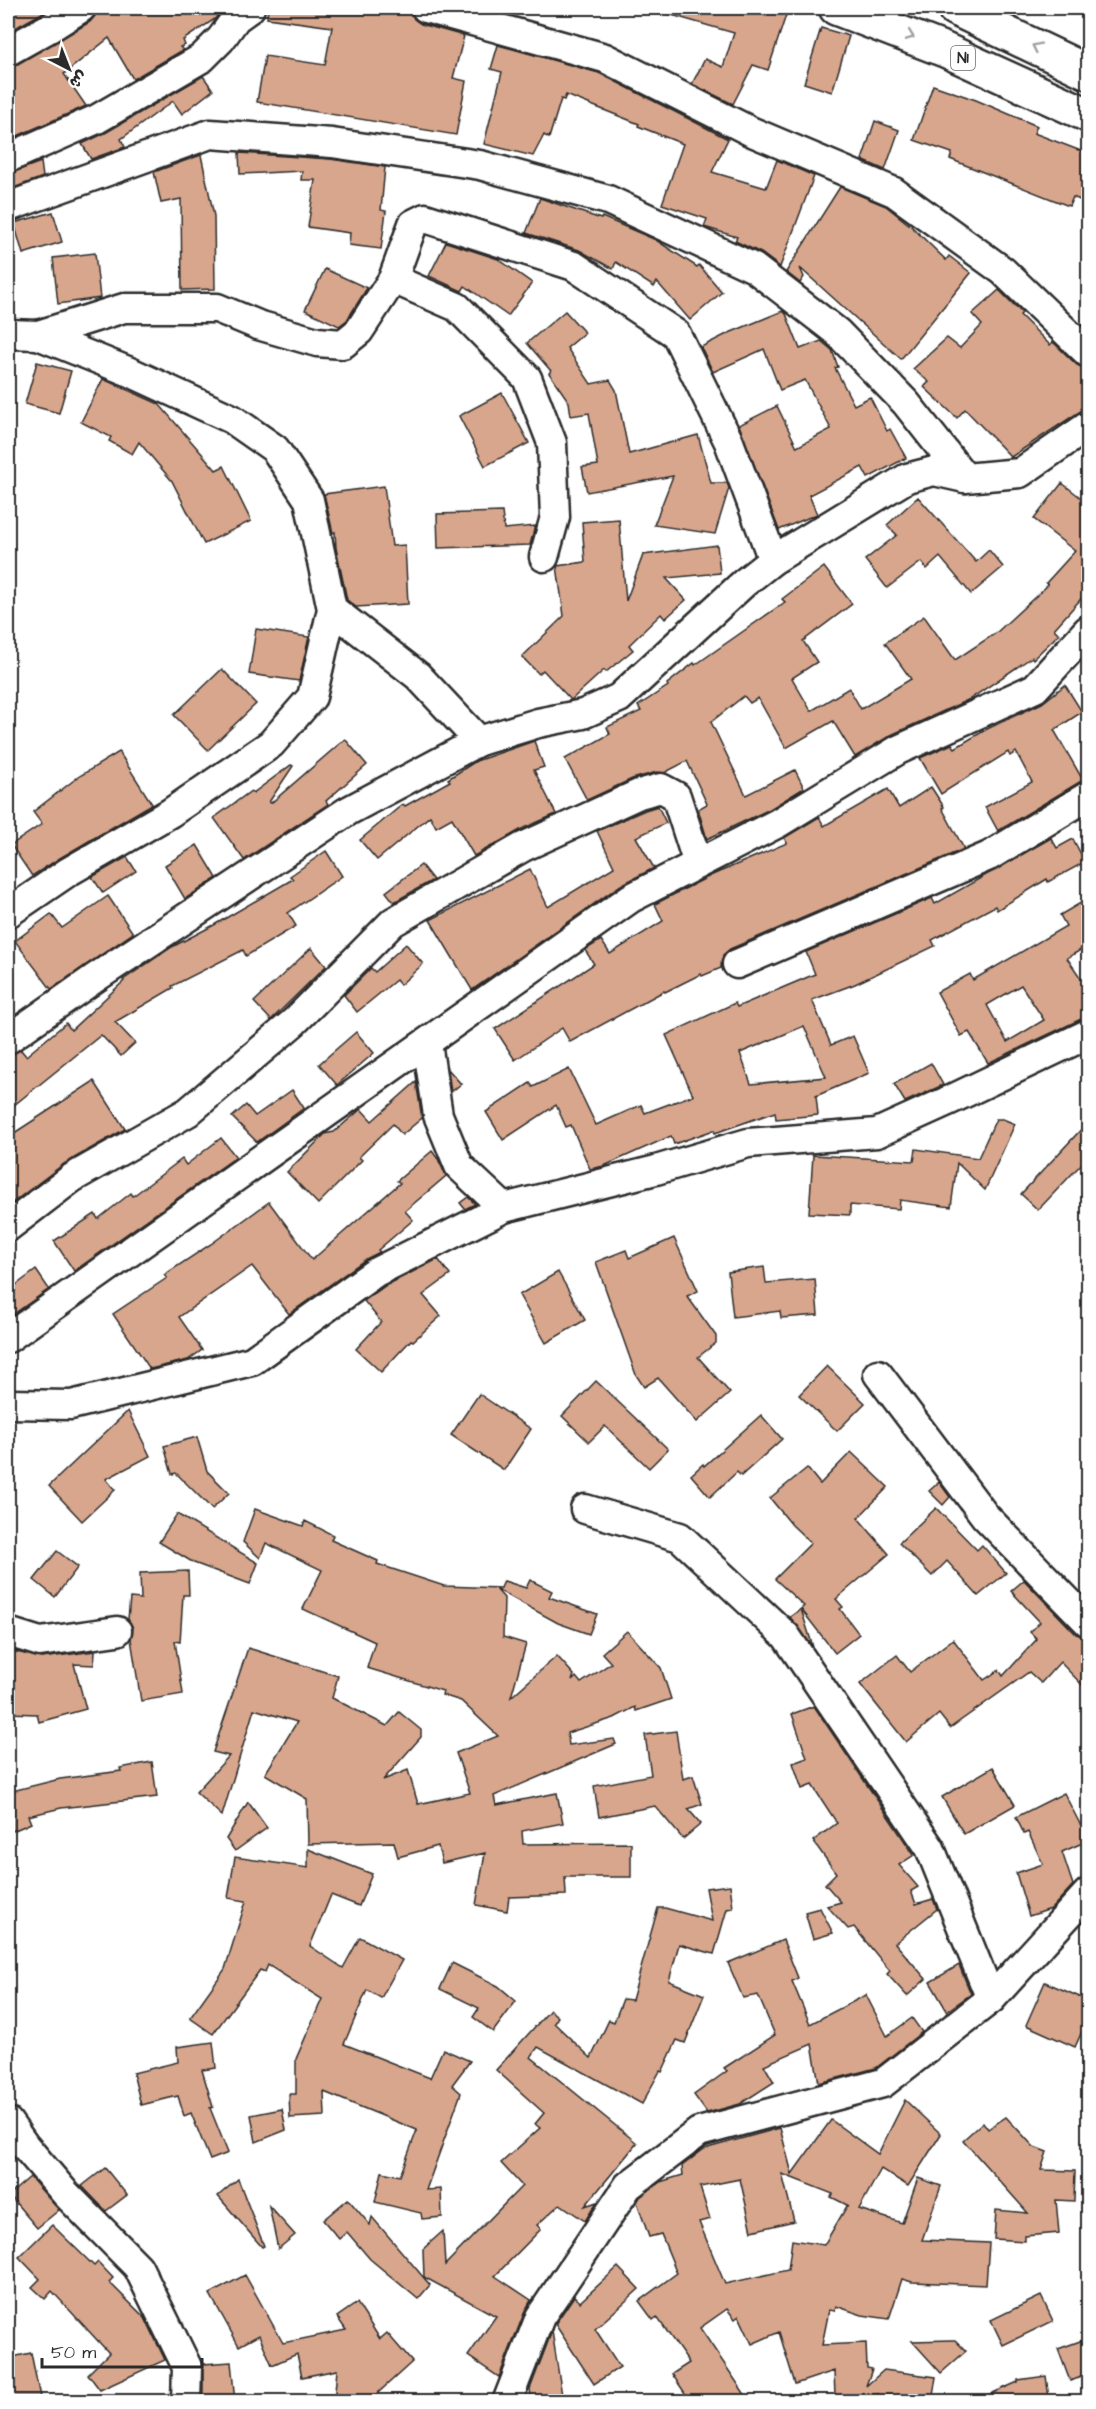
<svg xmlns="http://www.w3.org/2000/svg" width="1096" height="2409" font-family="'Architects Daughter','Playpen Sans Arabic',sans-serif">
<rect width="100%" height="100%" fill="#fff"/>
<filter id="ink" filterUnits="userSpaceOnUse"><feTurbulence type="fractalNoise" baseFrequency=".0167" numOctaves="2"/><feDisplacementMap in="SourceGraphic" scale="12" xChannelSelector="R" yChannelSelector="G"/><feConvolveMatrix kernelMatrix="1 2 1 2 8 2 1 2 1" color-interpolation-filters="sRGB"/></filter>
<g filter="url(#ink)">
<g fill="#d8a68c" stroke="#2b2b2b" stroke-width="1.5" fill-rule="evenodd">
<polygon points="8,8 51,8 8,32"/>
<polygon points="97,8 223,8 215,19 183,40 185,45 180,47 183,50 133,79 109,38 64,74 86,106 8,140 8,67 16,65 90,22 95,16"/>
<polygon points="268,8 410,8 414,19 421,24 464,36 453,78 466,81 456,135 257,102 265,56 325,65 332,27 267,18"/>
<polygon points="662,8 774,8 787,12 768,70 753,65 733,104 692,84 705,59 723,67 734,33 661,12"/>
<polygon points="821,28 849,36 832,92 804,83"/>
<polygon points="498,45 599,73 728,139 712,172 766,188 777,160 814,176 780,267 761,253 735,241 737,237 704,227 707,219 662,204 683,144 638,126 639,124 566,95 564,100 561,99 549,138 544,135 533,156 484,144 502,72 491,69"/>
<polygon points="203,76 213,90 182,114 173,101 121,139 125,147 91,159 82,144 105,133"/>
<polygon points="933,85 976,100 1037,126 1034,133 1089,154 1089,204 1073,197 1069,206 950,159 952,153 914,140"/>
<polygon points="875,121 899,130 885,170 862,160"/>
<polygon points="239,153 330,159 385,167 381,210 386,211 381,249 349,245 350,233 308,227 315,180 301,180 302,171 240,174"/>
<polygon points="201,155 214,216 215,289 182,290 181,199 161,203 154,172"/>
<polygon points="41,162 43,177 8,190 8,174"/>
<polygon points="840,187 886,206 911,226 946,260 949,256 971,273 901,359 800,268 804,277 800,283 786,272"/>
<polygon points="540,198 601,219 602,217 656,240 697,267 699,265 722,292 690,320 657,282 654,287 616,262 613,269 579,250 526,233"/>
<polygon points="53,212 62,242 23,254 14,223"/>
<polygon points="446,242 498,259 532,283 508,316 465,286 462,291 429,276"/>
<polygon points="95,253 100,298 58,304 53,258"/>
<polygon points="325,269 367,288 347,320 339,326 305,310"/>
<polygon points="999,290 1022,313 1020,315 1050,345 1053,342 1077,365 1089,369 1089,410 1079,412 1011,457 965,409 957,418 924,387 929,382 913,369 947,338 960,348 982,325 972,314"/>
<polygon points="565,311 585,333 567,348 591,384 610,380 616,390 629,454 698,435 711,483 727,483 729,488 715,534 654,525 673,476 587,492 582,467 598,465 589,413 571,416 569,402 549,373 551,371 527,343"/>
<polygon points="783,311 786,314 800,349 821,341 832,350 838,367 835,368 854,405 870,397 887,431 890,429 906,458 868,478 862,467 809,495 817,514 779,530 739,425 777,406 797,447 831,429 805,380 780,390 764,349 713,372 701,347 729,333"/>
<polygon points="37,362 71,371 59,413 25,404"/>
<polygon points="103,379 159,404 216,470 224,466 251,521 204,544 172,481 139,442 132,454 109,441 111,437 81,422"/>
<polygon points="502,393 529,443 485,466 459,416"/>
<polygon points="1062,483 1089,504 1089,590 1054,629 1059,634 1033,659 1032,657 970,699 891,735 855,757 833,721 786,748 758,698 750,703 744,696 711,722 746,795 795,770 804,788 770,809 707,839 698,809 707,804 687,761 664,773 657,772 632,779 587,800 565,759 610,734 607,727 641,711 638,706 668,686 667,684 694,663 695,665 785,602 782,599 824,567 852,604 803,641 817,662 792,678 811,711 849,688 861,709 911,679 885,643 924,616 955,660 996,633 1048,585 1046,583 1075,551 1034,519"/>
<polygon points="384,486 392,546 405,545 408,604 356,607 347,600 336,548 335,532 333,533 324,494"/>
<polygon points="918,497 976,562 989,550 1003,567 971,594 940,557 927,569 921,562 887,588 865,560 897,535 887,525"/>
<polygon points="502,512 504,529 535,526 530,545 438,548 437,514"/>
<polygon points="619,519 626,601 643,555 717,545 720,573 666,578 686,600 665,619 661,614 629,645 633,650 606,672 604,670 571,700 543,670 539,674 522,657 564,616 557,566 585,562 582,522"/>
<polygon points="256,629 309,637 299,681 249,674"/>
<polygon points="222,669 256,704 208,750 174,715"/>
<polygon points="1065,685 1082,712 1054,730 1083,780 998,831 985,807 1032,782 1016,752 1010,756 1008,752 941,794 920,758 952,744 955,748 987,729 1042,703"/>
<polygon points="345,739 367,765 326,801 328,804 244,860 214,818 251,791 253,793 291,765 293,766 269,802 271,803"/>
<polygon points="534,741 544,767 534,770 556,814 522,829 474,856 452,818 436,827 430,816 377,860 360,840 403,804 405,806 450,781 448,779 476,761"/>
<polygon points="119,752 152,804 60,858 32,876 11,845 42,824 33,812 78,777"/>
<polygon points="931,787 944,807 942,808 964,849 730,949 723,955 721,968 702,976 701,974 665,992 664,991 570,1042 562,1028 515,1060 495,1029 594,964 585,950 601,940 610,954 663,921 655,904 710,876 787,843 784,838 819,817 824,826 888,789 899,808"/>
<polygon points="658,806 666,823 636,837 654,868 621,885 472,990 430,920 530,869 548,907 614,867 597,831 645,810"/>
<path d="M1051,838L1057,848L1073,839L1085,862L1048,882L1047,879L997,910L995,906L932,940L935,946L855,984L812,1000L831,1045L853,1036L869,1073L816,1096L818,1115L776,1119L775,1112L715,1133L714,1130L674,1144L671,1136L604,1166L590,1169L571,1125L566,1127L556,1105L503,1140L486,1112L530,1083L533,1087L569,1069L596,1125L641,1105L645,1113L693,1095L666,1035L735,1003L737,1007L815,974L806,952L932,898L935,904ZM804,1026L826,1077L751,1084L740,1053Z"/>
<polygon points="197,845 217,878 185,899 165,865"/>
<polygon points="326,851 342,876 288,913 296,926 246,956 243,950 172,986 173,988 115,1022 135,1043 121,1056 101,1035 8,1110 8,1055 21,1050 26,1056 66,1023 71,1030 124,981 123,980 172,947 214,925 293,879 290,876"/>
<polygon points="127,857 136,871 103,893 92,877"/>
<polygon points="421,865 433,880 394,902 386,892"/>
<polygon points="108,896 133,933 51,989 15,941 51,914 62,928"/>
<path d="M1089,898V945L1067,958L1089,990V1018L1081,1019L988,1063L969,1032L961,1036L937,992L970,974L973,980L1066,926L1060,915ZM1021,985L1044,1020L1007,1042L987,1005Z"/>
<polygon points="406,944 423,964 400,985 396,980 357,1012 344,995 371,968 375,972"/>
<polygon points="311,948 326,966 271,1020 254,1002"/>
<polygon points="356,1032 374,1053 337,1085 319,1064"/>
<polygon points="931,1063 943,1085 905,1102 894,1084"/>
<polygon points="448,1069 461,1084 451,1092"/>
<polygon points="94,1081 125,1129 64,1164 12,1203 8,1197 8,1137"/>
<polygon points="416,1082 422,1118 402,1135 393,1124 359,1157 362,1160 318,1204 287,1172 325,1134 334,1132 361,1109 372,1121"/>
<polygon points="292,1090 304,1108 257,1142 232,1117 246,1105 255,1116"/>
<polygon points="996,1119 1003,1119 1015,1124 985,1190 957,1163 951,1207 900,1200 899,1209 850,1205 850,1215 809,1213 813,1155 914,1161 916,1149 978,1158"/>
<polygon points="1089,1121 1089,1156 1038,1210 1021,1194"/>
<polygon points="221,1138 236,1157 74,1271 54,1241 95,1214 98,1219 131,1193 133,1196 182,1159 186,1165"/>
<polygon points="432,1151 438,1159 446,1176 405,1211 413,1220 378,1250 380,1252 366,1259 289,1314 252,1266 179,1317 202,1350 188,1360 150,1369 113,1314 167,1278 164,1275 211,1244 269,1202 312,1260 400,1183 397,1181"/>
<polygon points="468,1197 475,1204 465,1209 460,1203"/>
<polygon points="674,1238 698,1291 687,1296 716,1336 716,1343 698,1357 730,1393 697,1422 658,1378 644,1387 636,1375 596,1262 626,1250 629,1258"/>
<polygon points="438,1259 450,1275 423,1295 441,1316 413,1341 411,1340 381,1372 356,1349 381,1322 364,1301 385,1286"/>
<polygon points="764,1267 766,1283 815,1279 818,1315 781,1318 780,1311 733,1317 728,1272"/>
<polygon points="36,1270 49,1289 8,1318 8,1291"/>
<polygon points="558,1272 585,1320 546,1343 519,1295"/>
<polygon points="827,1366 865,1403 837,1431 799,1395"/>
<polygon points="596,1381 668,1449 649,1468 605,1426 589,1442 562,1416"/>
<polygon points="479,1394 531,1429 504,1470 451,1435"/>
<polygon points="128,1411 150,1456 106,1479 115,1490 82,1521 49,1486"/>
<polygon points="761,1415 782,1439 741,1476 737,1472 710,1497 691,1475 703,1464 704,1466"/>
<polygon points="197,1437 207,1471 229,1493 212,1509 176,1473 172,1474 164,1446"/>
<polygon points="851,1452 888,1487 858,1518 889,1554 836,1599 843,1607 840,1609 859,1634 835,1653 801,1609 804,1606 775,1579 811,1543 792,1525 770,1498 807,1468 820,1484"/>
<polygon points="939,1482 950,1497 943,1505 929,1491"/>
<polygon points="936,1508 977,1550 982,1545 1006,1573 978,1596 947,1561 932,1576 899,1543"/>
<polygon points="255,1509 303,1526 305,1521 333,1535 331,1540 378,1561 377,1564 444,1586 501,1588 504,1581 526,1588 530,1580 552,1591 549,1597 597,1614 589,1634 558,1623 496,1589 504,1598 503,1637 526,1644 511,1697 557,1656 574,1675 572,1681 576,1677 581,1683 611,1663 602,1653 627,1631 661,1668 671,1699 636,1711 635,1707 614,1718 567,1733 569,1745 614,1739 616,1744 494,1796 496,1805 557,1793 563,1823 522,1831 523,1844 631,1843 631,1877 565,1877 566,1895 509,1897 507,1911 476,1905 485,1853 442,1863 438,1846 398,1857 394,1842 308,1844 307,1799 265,1774 297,1722 254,1709 222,1816 196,1792 229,1756 213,1752 248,1648 338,1676 332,1698 387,1726 399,1712 421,1730 421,1737 383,1780 408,1770 418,1804 470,1793 456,1753 498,1736 461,1701 442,1695 443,1691 367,1668 375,1642 303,1609 322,1570 266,1543 260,1558 243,1542"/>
<polygon points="177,1514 258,1563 250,1584 194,1563 159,1542"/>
<polygon points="57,1551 78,1567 55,1597 34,1580"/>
<polygon points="188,1571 189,1595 183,1595 180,1642 175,1641 183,1694 141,1701 131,1639 133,1628 128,1619 130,1598 141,1599 140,1573"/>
<polygon points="1024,1580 1076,1634 1089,1638 1089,1692 1060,1662 1041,1683 1029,1672 950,1728 939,1714 906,1742 860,1684 897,1655 910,1672 953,1639 984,1680 999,1670 1003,1676 1037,1639 1030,1632 1040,1622 1011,1591"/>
<polygon points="801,1609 813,1647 790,1617"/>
<polygon points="12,1651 42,1658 95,1651 94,1665 74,1664 86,1709 39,1722 37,1714 8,1713 8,1672 10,1672"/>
<polygon points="814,1706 914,1855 899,1865 918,1887 911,1891 916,1904 933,1899 937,1909 895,1943 926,1979 907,1996 887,1974 890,1971 854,1927 848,1929 827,1906 841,1902 825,1884 836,1873 813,1841 837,1823 812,1785 802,1789 793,1763 807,1758 792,1714"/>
<polygon points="676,1731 683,1779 693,1776 702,1804 688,1809 701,1824 683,1839 655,1806 599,1817 594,1786 651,1775 645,1735"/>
<polygon points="152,1762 157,1797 61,1808 28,1816 31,1823 8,1833 8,1792 60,1779 121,1771 120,1768"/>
<polygon points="993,1767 1015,1805 964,1834 942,1797"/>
<polygon points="1064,1793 1080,1824 1083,1822 1089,1840 1062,1852 1073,1885 1051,1909 1029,1916 1016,1873 1043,1864 1028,1832 1024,1834 1016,1817"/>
<polygon points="248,1802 267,1828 235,1851 226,1839"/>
<polygon points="308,1849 372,1874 359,1906 331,1895 310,1946 343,1968 360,1937 402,1960 381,1998 367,1990 344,2044 430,2078 443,2049 470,2061 452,2085 461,2093 426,2190 441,2189 442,2217 422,2219 421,2213 375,2202 382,2172 400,2176 417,2130 324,2092 325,2116 290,2118 289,2094 296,2094 296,2059 322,1999 268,1965 265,1972 260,1970 213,2034 190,2018 225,1969 246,1901 228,1898 235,1857 308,1868"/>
<polygon points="730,1885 733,1908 727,1909 714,1954 679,1944 669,1981 704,1995 685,2043 677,2040 662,2072 660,2071 642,2104 538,2047 531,2057 637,2143 585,2206 597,2202 585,2221 560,2204 537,2225 541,2229 495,2276 531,2300 525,2311 499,2377 468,2356 496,2316 424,2277 423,2249 443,2231 445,2265 522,2186 501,2163 540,2128 535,2124 544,2113 496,2070 550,2010 558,2017 554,2023 591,2058 609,2020 614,2022 623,1999 632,2000 658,1908 665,1908 712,1921 706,1888"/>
<polygon points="820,1908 833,1933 813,1939 805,1912"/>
<polygon points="783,1940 798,1978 792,1981 810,2024 866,1995 887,2036 912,2018 922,2032 876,2068 819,2083 812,2044 764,2065 774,2082 740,2104 707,2113 694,2095 727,2071 724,2068 775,2035 758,1995 743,1998 728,1963"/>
<polygon points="452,1963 498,1986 516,2001 493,2032 473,2017 479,2008 440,1989"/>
<polygon points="959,1965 971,1994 947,2011 930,1982"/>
<polygon points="1045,1982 1089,2001 1089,2016 1075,2047 1026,2025"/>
<polygon points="213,2042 216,2068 202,2070 213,2107 210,2108 228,2153 210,2160 191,2113 184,2116 178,2096 141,2105 133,2073 178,2062 177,2047"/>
<path d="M905,2100L941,2134L908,2186L881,2169L859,2209L902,2223L918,2178L941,2186L922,2240L989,2243L986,2285L912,2282L902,2279L889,2319L862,2315L836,2306L835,2311L829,2310L822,2345L866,2343L867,2368L872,2369L866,2386L884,2370L936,2377L932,2402H878L879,2394L835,2396L834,2371L795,2384L779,2332L752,2344L739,2316L735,2319L727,2309L700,2328L750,2402H691L672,2374L689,2363L657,2317L653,2320L639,2301L677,2273L661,2234L649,2237L637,2202L640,2197L660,2182L683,2175L682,2166L704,2149L780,2128L792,2174L831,2120L878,2154ZM782,2174L833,2194L831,2197L849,2206H847L824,2245L792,2240L788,2270L725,2284L699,2222L710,2219L700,2187L740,2179L752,2231L794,2221Z"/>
<polygon points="282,2109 286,2130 256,2142 251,2115"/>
<polygon points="1006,2117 1034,2147 1047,2152 1041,2170 1075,2171 1074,2201 1056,2200 1059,2233 1025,2236 1025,2241 994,2239 996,2210 1028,2213 963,2140 983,2122 988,2129"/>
<polygon points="105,2168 127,2195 106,2211 82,2186"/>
<polygon points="30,2177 59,2210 37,2228 9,2195"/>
<polygon points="238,2179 264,2246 262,2247 218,2196"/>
<polygon points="348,2199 370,2225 372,2217 430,2285 418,2299 370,2259 347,2232 339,2239 323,2220"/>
<polygon points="269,2206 295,2235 278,2249"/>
<polygon points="52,2225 94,2266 98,2262 113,2278 109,2282 145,2318 165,2360 100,2390 88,2374 109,2353 52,2291 45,2299 32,2287 40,2279 19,2257"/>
<polygon points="618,2267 639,2289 595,2329 620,2367 594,2384 555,2324 574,2296 580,2302"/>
<polygon points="245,2275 283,2343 346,2330 337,2317 357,2303 380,2339 387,2333 412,2362 368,2402 334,2402 337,2370 302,2377 297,2354 272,2365 259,2335 239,2346 210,2294"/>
<polygon points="1041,2296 1053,2321 1003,2345 991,2320"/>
<polygon points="552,2331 563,2402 532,2402 530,2389"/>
<polygon points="952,2340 955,2340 966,2351 941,2373 912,2341"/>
<polygon points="1083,2340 1089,2355 1089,2374 1070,2381 1058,2349"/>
<polygon points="31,2353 41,2402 8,2402 8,2358"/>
<polygon points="231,2362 235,2402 203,2402 203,2364"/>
<polygon points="1046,2376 1049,2398 1023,2402 972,2402 1018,2382 1018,2380"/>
</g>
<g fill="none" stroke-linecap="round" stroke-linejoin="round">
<defs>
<g id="minor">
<polyline points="426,8 605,58 750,131 894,192 1003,271 1088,353"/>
<polyline points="8,51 51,27 81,8"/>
<polyline points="8,158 97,119 202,58 221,39 236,18 250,8"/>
<polyline points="8,207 210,134 332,143 480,165 608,200 754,268 837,332 906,403 965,478"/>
<polyline points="393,279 457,307 527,378 552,443 555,517 544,557"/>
<polyline points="8,334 38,335 130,372 232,419 275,449 309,500 332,609 312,697 271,744 170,813 68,872 8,913"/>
<polyline points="38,335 124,308 217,308 258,325 317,342 343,344 359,331 393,279 413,224 425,218 574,266 676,334 729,442 773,560"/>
<polyline points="332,609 418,676 479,741"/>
<polyline points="737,964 989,856 1088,796"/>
<polyline points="8,1039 95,978 348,811 479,741 538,723 583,714 619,698 744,583 773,560 907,478 934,471 965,478 1020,473 1088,426"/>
<polyline points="427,1043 438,1115 459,1166 504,1208"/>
<polyline points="8,1227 72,1178 188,1112 294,1022 393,922 523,847 639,794 661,788 676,796 698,864"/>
<polyline points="8,1338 631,898 778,823 898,750 1035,688 1088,630"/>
<polyline points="878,1374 985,1516 1088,1622"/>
<polyline points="8,1404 71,1405 252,1361 376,1272 504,1208 656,1170 748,1143 877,1133 950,1100 1088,1034"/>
<polyline points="585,1509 680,1537 786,1636 930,1848 991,1999"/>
<polyline points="8,1632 40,1642 117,1631"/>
<polyline points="8,2122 25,2146 66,2194 138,2267 187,2367 186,2402"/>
<polyline points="507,2402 540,2317 628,2186 699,2132 883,2083 991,1999 1088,1893"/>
</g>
<g id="highway">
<polyline points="836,8 945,50 1088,115"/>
<polyline points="954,8 1088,72"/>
</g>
</defs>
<use href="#minor" stroke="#2b2b2b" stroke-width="33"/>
<use href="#highway" stroke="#2b2b2b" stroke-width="38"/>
<use href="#minor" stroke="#fff" stroke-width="28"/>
<use href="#highway" stroke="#fff" stroke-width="33"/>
</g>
<defs><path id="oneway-chevron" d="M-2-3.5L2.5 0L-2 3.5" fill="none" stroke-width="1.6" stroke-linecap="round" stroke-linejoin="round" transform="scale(1.5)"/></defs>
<g stroke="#a0a0a0">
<use href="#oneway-chevron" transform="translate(910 36) rotate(21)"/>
<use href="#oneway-chevron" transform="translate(1036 47) rotate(-154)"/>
</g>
</g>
<g text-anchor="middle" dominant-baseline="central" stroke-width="6" stroke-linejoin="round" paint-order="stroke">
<rect fill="#fff" stroke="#6b6b6b" stroke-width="1.5" x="951" y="46" width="24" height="24" rx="4.5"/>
<g font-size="15" font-weight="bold" fill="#2b2b2b">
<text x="963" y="58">N1</text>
</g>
</g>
<rect width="1096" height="2409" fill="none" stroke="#fff" stroke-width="30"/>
<rect x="15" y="15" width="1066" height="2379" fill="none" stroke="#2b2b2b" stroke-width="2" filter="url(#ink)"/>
<g transform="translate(69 69) rotate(138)" stroke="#ffffff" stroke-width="4.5" paint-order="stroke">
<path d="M0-4.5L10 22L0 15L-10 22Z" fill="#2b2b2b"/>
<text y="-9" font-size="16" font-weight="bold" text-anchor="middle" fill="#2b2b2b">ش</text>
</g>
<path d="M42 2358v9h160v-9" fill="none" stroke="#2b2b2b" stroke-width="3"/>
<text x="51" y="2358" font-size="18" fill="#2b2b2b" stroke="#ffffff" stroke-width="4.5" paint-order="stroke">50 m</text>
</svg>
